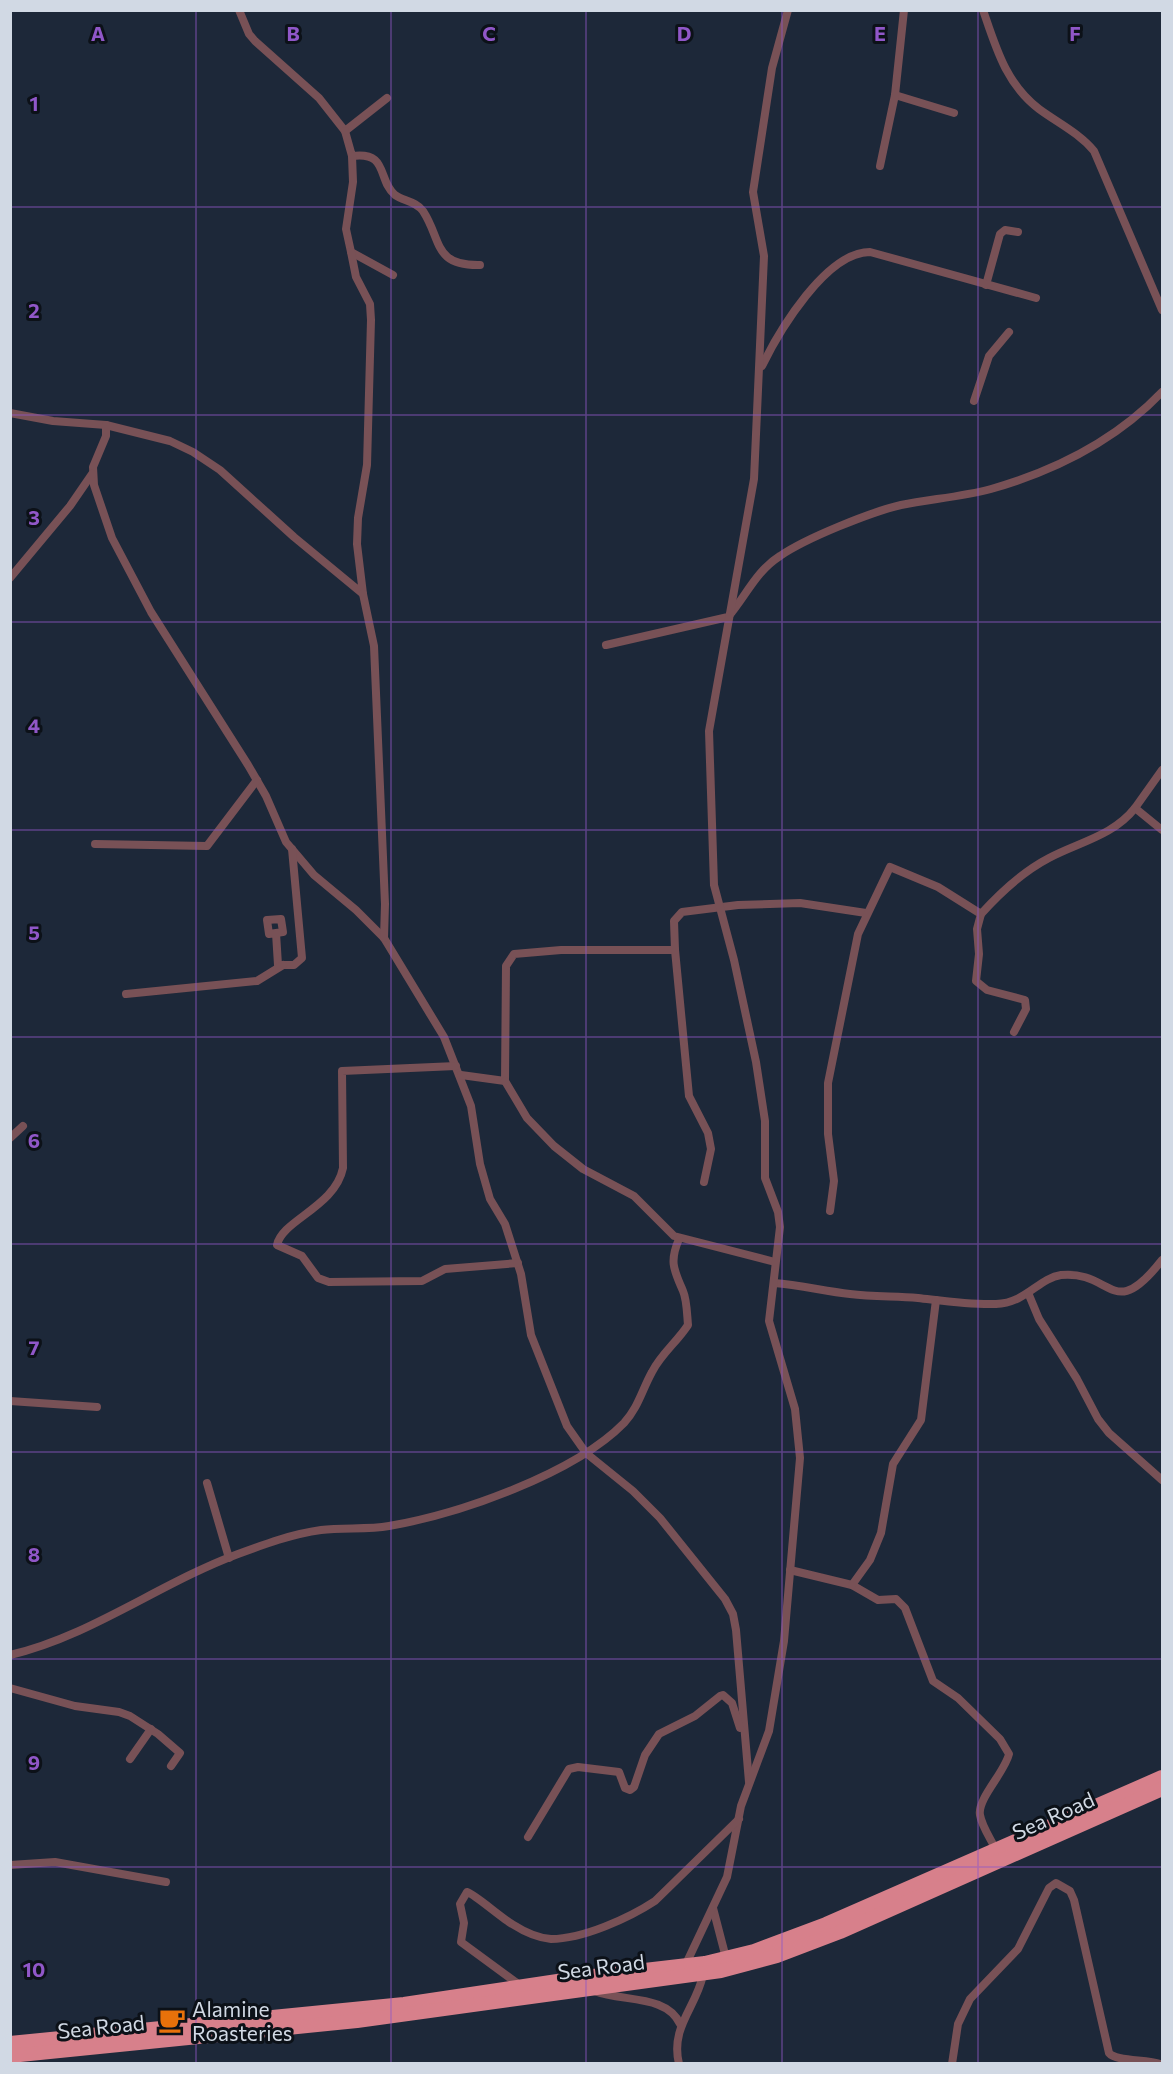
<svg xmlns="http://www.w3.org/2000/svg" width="1173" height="2074" font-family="Commissioner,sans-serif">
<rect width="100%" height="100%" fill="#1d2839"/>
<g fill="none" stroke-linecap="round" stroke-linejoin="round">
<g stroke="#785156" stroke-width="8">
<polyline points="239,10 249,34 255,41 319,98 345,131 387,98"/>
<path d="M983,10C996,48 1006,84 1039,109C1058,123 1079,133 1094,151L1162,310"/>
<polyline points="895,95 954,113"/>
<path d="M345,131L352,156C389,151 377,180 395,195C403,201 416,201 423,211C442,240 433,266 480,265"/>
<polyline points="352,156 353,182 346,229 351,252 393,275"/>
<polyline points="880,166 895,95 904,10"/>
<polyline points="986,285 1000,234 1005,230 1018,232"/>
<path d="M762,366C779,331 826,252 870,252L1036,298"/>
<polyline points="974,401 989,356 1009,332"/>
<polyline points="10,413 53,421 106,425 170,441 193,452 220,470 294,537 363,594 357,544 358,518 367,465 371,320 370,304 356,277 351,252"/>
<polyline points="106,425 106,436 93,467 94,485 112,538 151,612 248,765 266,796 286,842 314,875 356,910 384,938 444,1037 471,1106 480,1164 490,1199 505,1224 521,1274 531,1335 567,1426 586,1453 633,1491 660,1518 725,1599 733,1614 736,1630 749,1782"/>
<polyline points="10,578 70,506 92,474"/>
<polyline points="363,594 374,646 385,904 384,938"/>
<path d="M606,645L728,617C746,596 756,571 780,556C806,538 871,512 901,505C931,499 961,497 991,489C1054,471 1116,440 1162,392"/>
<polyline points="1135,808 1162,770"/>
<polyline points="95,844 207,846 257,780"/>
<polyline points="981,914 977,929 979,954 976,981 987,990 1025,1000 1026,1009 1014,1032"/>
<polyline points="276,933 283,932 281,919 267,920 269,934 276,933 278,965 294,965 302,958 292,849"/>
<polyline points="675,950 689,1096 708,1133 711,1149 704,1182"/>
<polyline points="126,994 257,981 283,965"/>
<path d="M456,1066L342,1071L343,1168C335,1207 282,1220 277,1245L302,1256L318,1278L329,1282L422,1281L445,1269L518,1263"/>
<polyline points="461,1075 505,1081 506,966 514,954 561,950 675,950 674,921 682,912 738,905 800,903 866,913"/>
<polyline points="505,1081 527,1118 554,1146 583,1169 634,1196 674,1236 775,1262"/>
<polyline points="10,1138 23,1126"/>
<path d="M830,1211L834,1181L828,1134V1083L858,934L890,867L938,887L981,914C999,894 1024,871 1049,858C1079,842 1113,836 1135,808L1162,830"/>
<path d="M774,1283C800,1285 824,1291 850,1294C873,1297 896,1296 918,1298C944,1301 970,1305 996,1304C1026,1303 1039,1278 1061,1275C1113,1270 1112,1324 1162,1260"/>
<polyline points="1029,1295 1039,1319 1077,1379 1098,1419 1109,1433 1162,1480"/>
<polyline points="10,1401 97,1407"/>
<polyline points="207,1483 229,1558"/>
<path d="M790,1570L852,1585L878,1600L896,1599L905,1608L933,1681L958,1698L1000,1739L1009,1754C1005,1772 977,1799 980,1815C982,1827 991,1839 996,1850"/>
<polyline points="852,1585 870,1560 881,1533 893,1464 921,1420 936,1300"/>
<path d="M10,1655C91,1636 160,1583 238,1554C265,1544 292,1534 321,1530C343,1527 367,1530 389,1526C459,1514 574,1474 624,1423C638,1408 642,1390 652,1372C661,1354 677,1342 688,1325C687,1315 687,1300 683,1291C674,1270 669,1262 679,1239"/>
<polyline points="10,1688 75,1706 119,1712 130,1716 158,1734 180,1753 171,1766"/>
<polyline points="130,1759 151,1729"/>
<polyline points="528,1837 569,1769 578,1767 619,1772 625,1788 630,1790 634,1787 645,1755 659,1734 695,1716 720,1696 723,1695 732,1703 740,1728"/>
<polyline points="10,1865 55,1862 166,1882"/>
<polyline points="713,1908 726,1958"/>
<polyline points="685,1966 727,1877 741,1806 769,1731 784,1641 800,1458 795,1409 769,1321 780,1227 778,1212 765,1178 765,1121 756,1062 734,960 714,885 709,731 754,479 764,256 753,192 772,68 788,10"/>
<path d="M521,1986L461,1942L464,1923L460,1904L467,1892C473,1893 503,1919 512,1924C523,1931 537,1938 551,1939C583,1939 629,1918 655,1901L739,1819"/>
<path d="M595,1991C621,2002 667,1994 680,2024"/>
<path d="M679,2064C670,2027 696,2008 703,1975"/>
<path d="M952,2064L958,2024L970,1999L1018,1949L1049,1888L1056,1883L1070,1891L1074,1900L1109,2053C1116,2062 1147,2059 1160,2064"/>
</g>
<g stroke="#d7808b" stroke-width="14">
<polyline points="10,2043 404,2004 584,1977 705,1963 754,1951 826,1924 1162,1777"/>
<polyline points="10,2056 357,2021 721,1971 777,1956 840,1932 1162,1789"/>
</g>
</g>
<path fill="none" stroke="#9057c8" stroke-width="1.5" stroke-opacity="0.55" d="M196,10V2064M391,10V2064M586,10V2064M782,10V2064M978,10V2064M10,207H1162M10,415H1162M10,622H1162M10,830H1162M10,1037H1162M10,1244H1162M10,1452H1162M10,1659H1162M10,1867H1162"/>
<defs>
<symbol id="cafe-bare" viewBox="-9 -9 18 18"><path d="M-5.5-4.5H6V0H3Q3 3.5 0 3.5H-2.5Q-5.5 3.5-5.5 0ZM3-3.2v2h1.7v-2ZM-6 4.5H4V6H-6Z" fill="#e8710a" stroke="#0c1118" stroke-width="2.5" paint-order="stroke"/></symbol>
</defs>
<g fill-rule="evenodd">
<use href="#cafe-bare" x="153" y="2001" width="38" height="38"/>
</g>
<g text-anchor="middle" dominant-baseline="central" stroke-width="6" stroke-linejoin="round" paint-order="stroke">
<g font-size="21" fill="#d1d9e4" stroke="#0c1118">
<text transform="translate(1053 1815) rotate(-24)">Sea Road</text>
<text transform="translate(601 1966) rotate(-7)">Sea Road</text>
<text transform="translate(101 2026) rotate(-6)">Sea Road</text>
</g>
<g font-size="21" fill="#d1d9e4" stroke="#0c1118" text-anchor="start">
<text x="192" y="2008">Alamine<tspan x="192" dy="24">Roasteries</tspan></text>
</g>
</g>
<g font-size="20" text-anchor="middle" font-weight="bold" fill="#9057c8" stroke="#0c1118" stroke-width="6" stroke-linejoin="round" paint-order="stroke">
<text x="98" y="41">A</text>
<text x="293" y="41">B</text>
<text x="489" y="41">C</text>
<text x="684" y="41">D</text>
<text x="880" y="41">E</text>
<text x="1075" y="41">F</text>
<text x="34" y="111">1</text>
<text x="34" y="318">2</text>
<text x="34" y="525">3</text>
<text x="34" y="733">4</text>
<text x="34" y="940">5</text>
<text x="34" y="1148">6</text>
<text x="34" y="1355">7</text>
<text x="34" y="1562">8</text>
<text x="34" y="1770">9</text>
<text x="34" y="1977">10</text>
</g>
<rect width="1173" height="2074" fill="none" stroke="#d1d9e4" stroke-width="24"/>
</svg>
